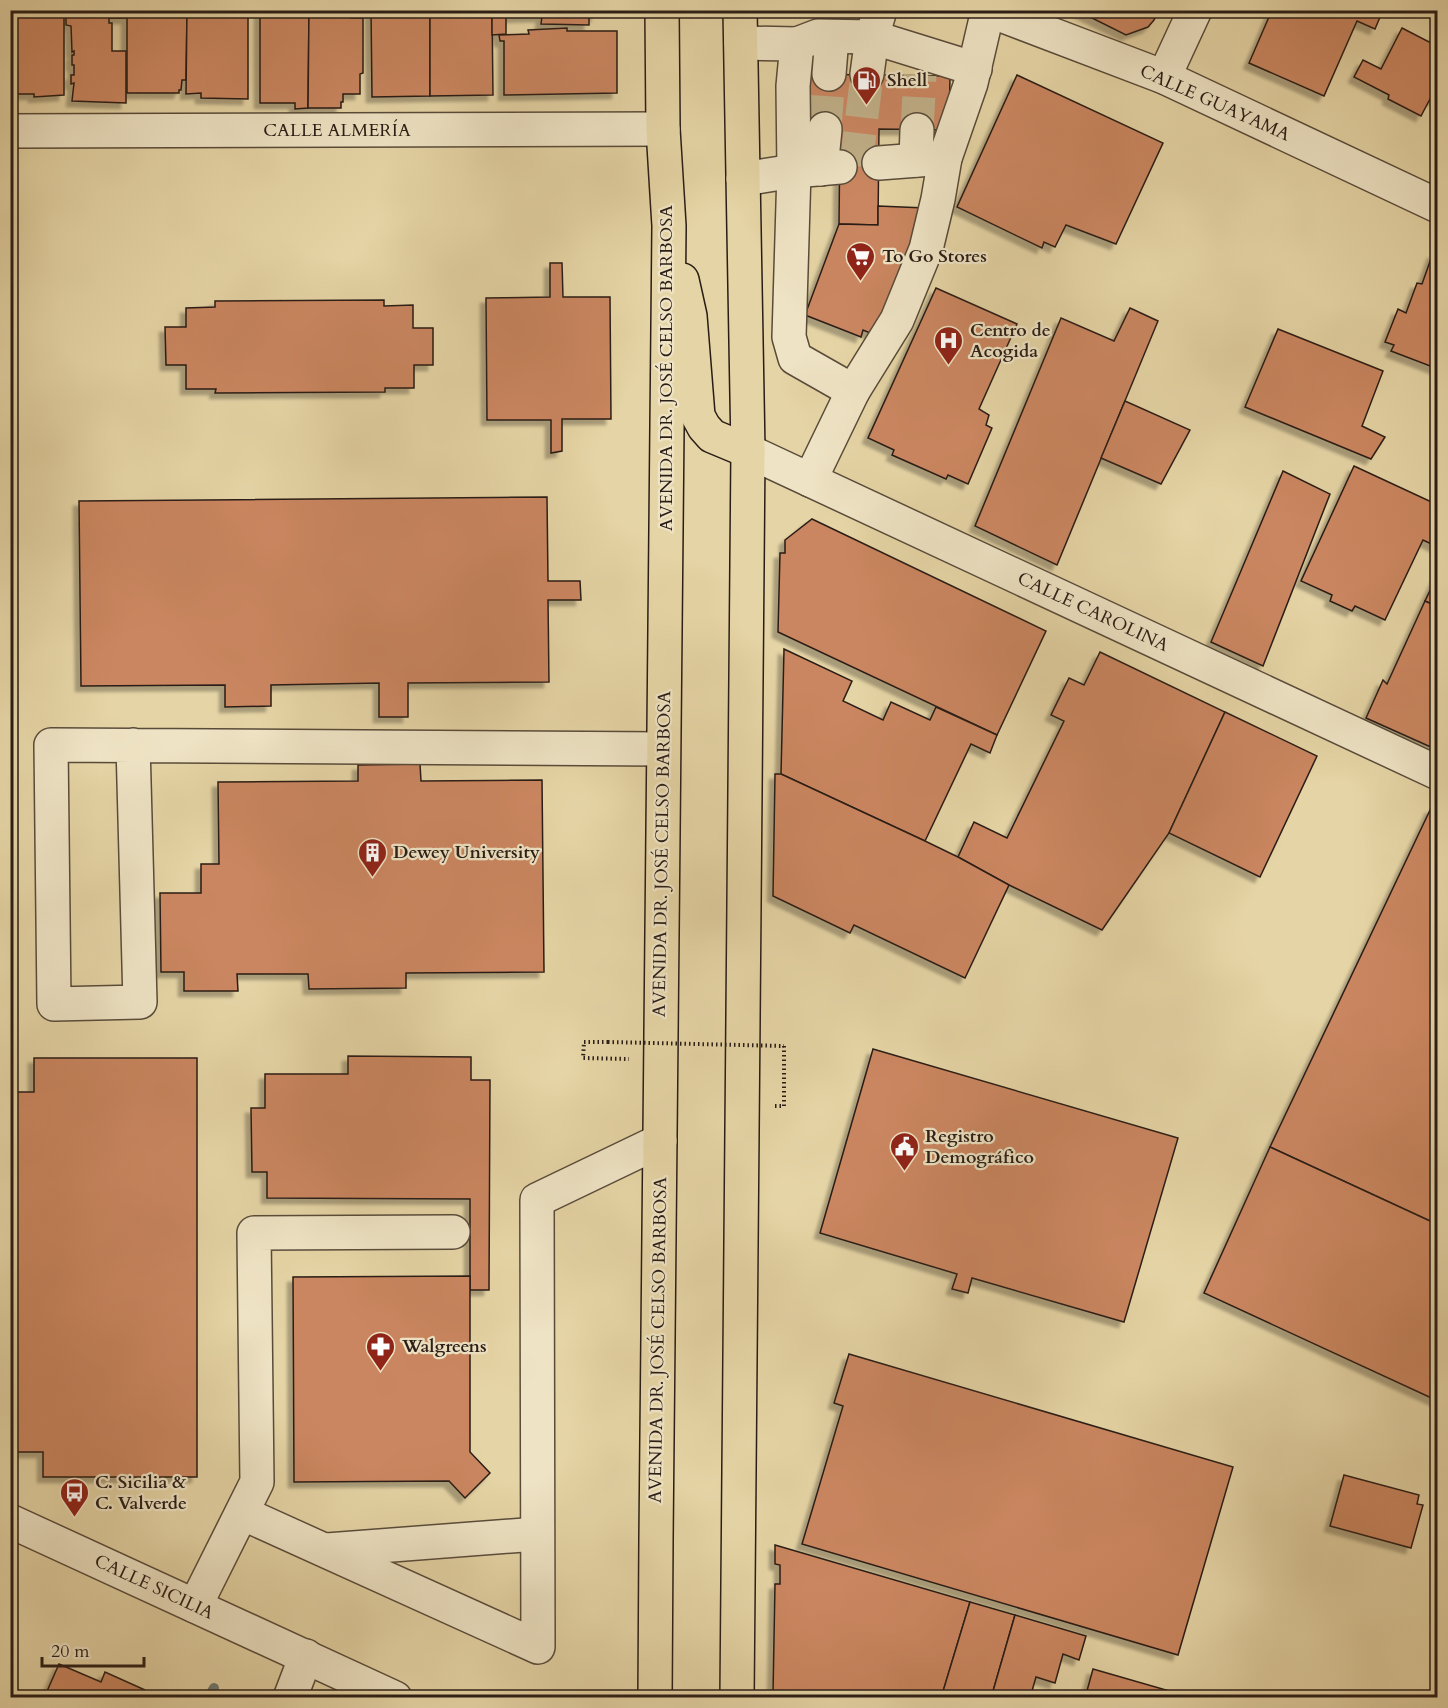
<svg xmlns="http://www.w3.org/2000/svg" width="1448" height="1708" font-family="Cardo,serif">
<defs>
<filter id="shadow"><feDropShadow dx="-5.5" dy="5.5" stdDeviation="1.5" flood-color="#0004"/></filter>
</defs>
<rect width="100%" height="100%" fill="#e5d4a5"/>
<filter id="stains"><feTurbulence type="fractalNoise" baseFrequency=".00333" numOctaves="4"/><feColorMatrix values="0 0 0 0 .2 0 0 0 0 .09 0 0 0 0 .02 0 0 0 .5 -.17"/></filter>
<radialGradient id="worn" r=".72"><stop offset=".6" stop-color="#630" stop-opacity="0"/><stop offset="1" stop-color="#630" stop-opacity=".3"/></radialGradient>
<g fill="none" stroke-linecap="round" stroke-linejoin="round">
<polyline stroke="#6d7973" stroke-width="10" points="208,1698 214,1688"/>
</g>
<g fill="#ca8660" stroke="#2a1d16" stroke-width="1.5" filter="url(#shadow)">
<polygon points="14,10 64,10 64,95 34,97 34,94 11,94 11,80 14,80 14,73 11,73 12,65 15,65 15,60 12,60 12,50 14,50"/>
<polygon points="126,10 126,18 109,18 109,23 112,23 112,51 126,51 126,103 72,101 74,83 71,84 71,75 74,75 74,65 72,65 72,55 74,55 74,51 72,52 71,26 66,25 66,12"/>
<polygon points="127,10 187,10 186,80 182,80 181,90 179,90 179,93 127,93"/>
<polygon points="187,10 248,10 248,99 201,98 201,93 186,94"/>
<polygon points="260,10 309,10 308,108 295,109 295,103 260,103"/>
<polygon points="309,10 351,10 351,18 363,18 363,73 360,74 360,94 343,94 343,102 341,102 341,108 308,108"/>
<polygon points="371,10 430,10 430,96 372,97"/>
<polygon points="430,10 492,10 493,95 430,96"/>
<polygon points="492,10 596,10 596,16 589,16 589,25 541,24 542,16 506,17 506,34 492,35"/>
<polygon points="1076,10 1159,10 1154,20 1148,27 1126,35"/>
<polygon points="1272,10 1383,10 1375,29 1357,21 1324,96 1249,63"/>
<polygon points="567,28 567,31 617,31 617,93 504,95 504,41 500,41 499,35 529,34 528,30"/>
<polygon points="1402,28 1431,43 1438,30 1438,93 1434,100 1430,99 1421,116 1388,99 1389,95 1354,77 1363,60 1381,69"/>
<polygon points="801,74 950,76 949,130 879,129 878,225 839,224 840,130 801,129"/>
<polygon points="1017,75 1163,143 1116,244 1066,225 1055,247 1044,242 1042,248 957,207"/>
<polygon points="878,206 925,208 875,335 863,330 861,337 805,315 839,224 878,225"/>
<polygon points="1433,253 1438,255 1438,369 1391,351 1394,345 1385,342 1398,309 1406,313 1417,283 1422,284"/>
<polygon points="550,263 562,263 563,297 610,297 611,419 562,419 562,451 551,453 551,420 487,420 486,298 550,297"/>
<polygon points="936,288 1017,324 979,409 989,415 986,425 992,428 968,484 948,475 946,479 892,455 894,450 868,438"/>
<polygon points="384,300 384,306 413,305 413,328 433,328 433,365 414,365 414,388 385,388 385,392 215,393 216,389 186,389 186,365 166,365 165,327 186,327 186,308 215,307 215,301"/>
<polygon points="1130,308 1158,321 1057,565 975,526 1061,318 1114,341"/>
<polygon points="1278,329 1383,371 1362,426 1385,437 1371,459 1245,407"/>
<polygon points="1125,401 1190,430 1161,484 1101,458"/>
<polygon points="1354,466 1438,505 1438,547 1423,540 1385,620 1355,606 1352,611 1330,601 1332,595 1301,581"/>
<polygon points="1283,471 1330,494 1263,666 1211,642"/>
<polygon points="547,497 548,581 580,581 581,600 548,600 549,682 408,683 408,717 379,717 379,683 271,685 271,706 225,707 225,685 81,686 79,501"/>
<polygon points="812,519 1046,631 997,735 778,632 780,553 785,553 785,540"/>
<polygon points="1438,574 1438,607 1425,601"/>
<polygon points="1425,601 1438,607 1438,738 1433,748 1366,718 1383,680 1387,684"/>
<polygon points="784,649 852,681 843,701 883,720 891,702 930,720 936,707 997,735 990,753 971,744 925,841 781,774"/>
<polygon points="1100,652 1225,712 1169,833 1102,930 1009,885 958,857 974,822 1007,838 1064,721 1051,715 1069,678 1084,685"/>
<polygon points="1225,712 1317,756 1260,877 1169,833"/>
<polygon points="420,764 421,781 542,780 544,972 406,973 406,988 309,989 308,974 237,974 238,991 184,991 184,972 161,972 160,893 201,893 201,864 219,864 218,782 358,781 358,765"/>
<polygon points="775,774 781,774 925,841 958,857 1009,885 965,978 854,925 850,933 773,896"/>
<polygon points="1431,808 1438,811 1438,1208 1430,1221 1270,1147"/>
<polygon points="873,1049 1178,1138 1124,1322 972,1278 968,1293 952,1289 957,1274 820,1233"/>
<polygon points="348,1056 471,1057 471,1080 490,1080 489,1290 470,1290 470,1199 267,1198 267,1172 252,1172 251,1108 265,1108 265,1074 348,1074"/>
<polygon points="34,1058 197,1058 197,1477 43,1477 43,1452 13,1452 12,1092 34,1092"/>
<polygon points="1270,1147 1430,1221 1436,1210 1438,1211 1438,1401 1204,1293"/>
<polygon points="470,1276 470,1452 490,1473 465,1498 449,1481 294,1482 293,1277"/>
<polygon points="849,1354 1233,1467 1178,1655 802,1544 843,1406 834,1403"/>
<polygon points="1344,1475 1419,1495 1417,1504 1423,1505 1411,1548 1330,1526"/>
<polygon points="775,1545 970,1602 941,1698 785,1698 773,1694 775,1584 780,1584 780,1565 775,1564"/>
<polygon points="970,1602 1015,1615 991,1698 941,1698"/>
<polygon points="1015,1615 1086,1636 1079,1660 1063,1654 1055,1683 1036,1677 1030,1698 991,1698"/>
<polygon points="59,1664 101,1682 105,1672 145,1690 142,1698 44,1698"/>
<polygon points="1093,1669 1166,1690 1164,1698 1085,1698"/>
<polygon points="1166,1690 1192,1698 1164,1698"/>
</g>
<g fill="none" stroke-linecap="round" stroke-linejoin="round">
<g stroke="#c0af88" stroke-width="33" stroke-dasharray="33 16" stroke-linecap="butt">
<polyline points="825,129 829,74"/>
<polyline points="917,130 920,75"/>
<polyline points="856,166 867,74"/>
</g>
<defs>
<g id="minor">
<polyline points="988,10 1164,77 1438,206"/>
<polyline points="741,43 797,44"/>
<polyline points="829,74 832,37"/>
<polyline points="867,74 872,37 880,10"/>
<polyline points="1164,77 1195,10"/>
<polyline points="10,131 663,129"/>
<polyline points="916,160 917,130"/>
<polyline points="879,163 945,158"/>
<polyline points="821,169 825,129"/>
<polyline points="743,179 794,171 840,167"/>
<polyline points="853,391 795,358 789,337 794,171 793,86 797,44 818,36 872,37 975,69"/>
<polyline points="748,451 1438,773"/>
<polyline points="810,480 853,391 897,320 926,249 938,199 945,158 971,83 988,10"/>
<polyline points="133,745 140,1002 54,1004 51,745 663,749"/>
<polyline points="242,1513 538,1647 537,1200 660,1141"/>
<polyline points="10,1521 395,1698"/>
<polyline points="327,1550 537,1534"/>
<polyline points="195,1606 257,1482 254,1233 453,1232"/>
<polyline points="290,1698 306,1656"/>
</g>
<g id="major">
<polyline points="682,280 690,316 698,416 704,427 712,436 748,451"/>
<polyline points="655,1698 656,1539 669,226 663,129 662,10"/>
<polyline points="737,1698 748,451 740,10"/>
</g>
</defs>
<use href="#minor" stroke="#594b3a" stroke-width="36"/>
<use href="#major" stroke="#2a1d16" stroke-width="36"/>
<g stroke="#2a1d16" stroke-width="4" stroke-dasharray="1.5 3" stroke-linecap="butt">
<polyline points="608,1042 584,1042 583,1058 629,1059"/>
<polyline points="775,1106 784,1106 784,1046"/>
</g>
<use href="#minor" stroke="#eee3c4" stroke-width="33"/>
<use href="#major" stroke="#e5d4a5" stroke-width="33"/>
<polyline stroke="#2a1d16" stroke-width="4" stroke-dasharray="1.5 3" stroke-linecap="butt" points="608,1042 784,1046"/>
</g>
<defs>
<symbol id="fuel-pin" viewBox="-11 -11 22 30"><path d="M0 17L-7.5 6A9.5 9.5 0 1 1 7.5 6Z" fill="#8f2418" stroke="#eee3c4"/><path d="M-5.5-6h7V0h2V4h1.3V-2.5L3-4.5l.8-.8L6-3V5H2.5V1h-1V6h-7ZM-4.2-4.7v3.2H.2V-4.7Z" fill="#fff"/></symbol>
<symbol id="supermarket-pin" viewBox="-11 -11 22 30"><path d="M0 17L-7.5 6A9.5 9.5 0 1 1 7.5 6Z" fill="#8f2418" stroke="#eee3c4"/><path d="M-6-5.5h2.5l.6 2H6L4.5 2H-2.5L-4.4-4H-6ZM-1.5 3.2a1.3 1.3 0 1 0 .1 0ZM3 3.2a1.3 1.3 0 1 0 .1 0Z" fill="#fff"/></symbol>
<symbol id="hospital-pin" viewBox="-11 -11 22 30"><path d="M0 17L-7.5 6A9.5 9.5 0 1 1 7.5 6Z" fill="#8f2418" stroke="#eee3c4"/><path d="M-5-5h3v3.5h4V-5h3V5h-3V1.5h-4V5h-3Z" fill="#fff"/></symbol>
<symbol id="building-pin" viewBox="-11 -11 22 30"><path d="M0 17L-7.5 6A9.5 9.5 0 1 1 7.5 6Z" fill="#8f2418" stroke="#eee3c4"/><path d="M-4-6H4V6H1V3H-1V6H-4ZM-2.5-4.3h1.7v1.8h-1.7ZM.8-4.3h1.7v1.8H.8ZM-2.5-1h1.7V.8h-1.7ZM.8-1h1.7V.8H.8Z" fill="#fff"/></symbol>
<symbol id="civic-pin" viewBox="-11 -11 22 30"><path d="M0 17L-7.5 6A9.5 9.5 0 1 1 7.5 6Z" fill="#8f2418" stroke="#eee3c4"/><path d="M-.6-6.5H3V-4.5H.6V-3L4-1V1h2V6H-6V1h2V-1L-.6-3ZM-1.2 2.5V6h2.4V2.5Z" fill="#fff"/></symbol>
<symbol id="pharmacy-pin" viewBox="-11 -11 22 30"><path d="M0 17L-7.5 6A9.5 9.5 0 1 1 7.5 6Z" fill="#8f2418" stroke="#eee3c4"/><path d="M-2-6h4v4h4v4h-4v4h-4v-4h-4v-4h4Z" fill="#fff"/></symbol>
<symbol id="bus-pin" viewBox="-11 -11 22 30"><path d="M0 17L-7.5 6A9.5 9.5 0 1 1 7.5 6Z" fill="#8f2418" stroke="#eee3c4"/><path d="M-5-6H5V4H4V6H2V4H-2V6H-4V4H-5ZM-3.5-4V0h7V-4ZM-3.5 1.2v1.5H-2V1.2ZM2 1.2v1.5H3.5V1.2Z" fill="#fff"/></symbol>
</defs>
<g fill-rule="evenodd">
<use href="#fuel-pin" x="850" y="64" width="33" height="45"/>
<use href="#supermarket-pin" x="844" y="240" width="33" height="45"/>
<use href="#hospital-pin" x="932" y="324" width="33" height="45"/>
<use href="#building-pin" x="356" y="836" width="33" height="45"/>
<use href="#civic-pin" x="888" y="1130" width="33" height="45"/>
<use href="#pharmacy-pin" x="364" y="1330" width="33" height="45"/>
<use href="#bus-pin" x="58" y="1476" width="33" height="45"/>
</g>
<g text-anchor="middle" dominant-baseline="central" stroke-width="4.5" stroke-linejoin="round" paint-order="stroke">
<g font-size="18" font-weight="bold" fill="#2a1d16" stroke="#eee3c4" text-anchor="start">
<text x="887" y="80">Shell</text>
<text x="882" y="256">To Go Stores</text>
<text x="970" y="330">Centro de<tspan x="970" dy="21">Acogida</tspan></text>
<text x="393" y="852">Dewey University</text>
<text x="925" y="1136">Registro<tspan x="925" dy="21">Demográfico</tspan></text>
<text x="402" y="1346">Walgreens</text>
<text x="95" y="1482">C. Sicilia &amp;<tspan x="95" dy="21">C. Valverde</tspan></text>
</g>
<g font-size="18" fill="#2a1d16" stroke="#eee3c4">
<text transform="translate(1215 103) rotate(24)">CALLE GUAYAMA</text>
<text x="337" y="130">CALLE ALMERÍA</text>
<text transform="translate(666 368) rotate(-90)">AVENIDA DR. JOSÉ CELSO BARBOSA</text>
<text transform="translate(1093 612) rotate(25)">CALLE CAROLINA</text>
<text transform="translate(662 854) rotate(-89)">AVENIDA DR. JOSÉ CELSO BARBOSA</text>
<text transform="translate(658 1340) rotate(-89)">AVENIDA DR. JOSÉ CELSO BARBOSA</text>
<text transform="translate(154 1587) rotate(25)">CALLE SICILIA</text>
</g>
</g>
<rect width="1448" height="1708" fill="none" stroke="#e5d4a5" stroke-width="36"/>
<rect x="12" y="12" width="1424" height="1684" fill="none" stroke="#2a1d16" stroke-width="3"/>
<rect x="18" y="18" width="1412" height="1672" fill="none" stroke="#2a1d16" stroke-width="1.5"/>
<path d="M42 1657v9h102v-9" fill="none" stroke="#2a1d16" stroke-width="3"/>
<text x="51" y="1657" font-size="18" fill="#2a1d16" stroke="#eee3c4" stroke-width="4.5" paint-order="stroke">20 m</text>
<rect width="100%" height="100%" filter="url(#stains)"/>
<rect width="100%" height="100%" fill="url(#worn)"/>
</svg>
